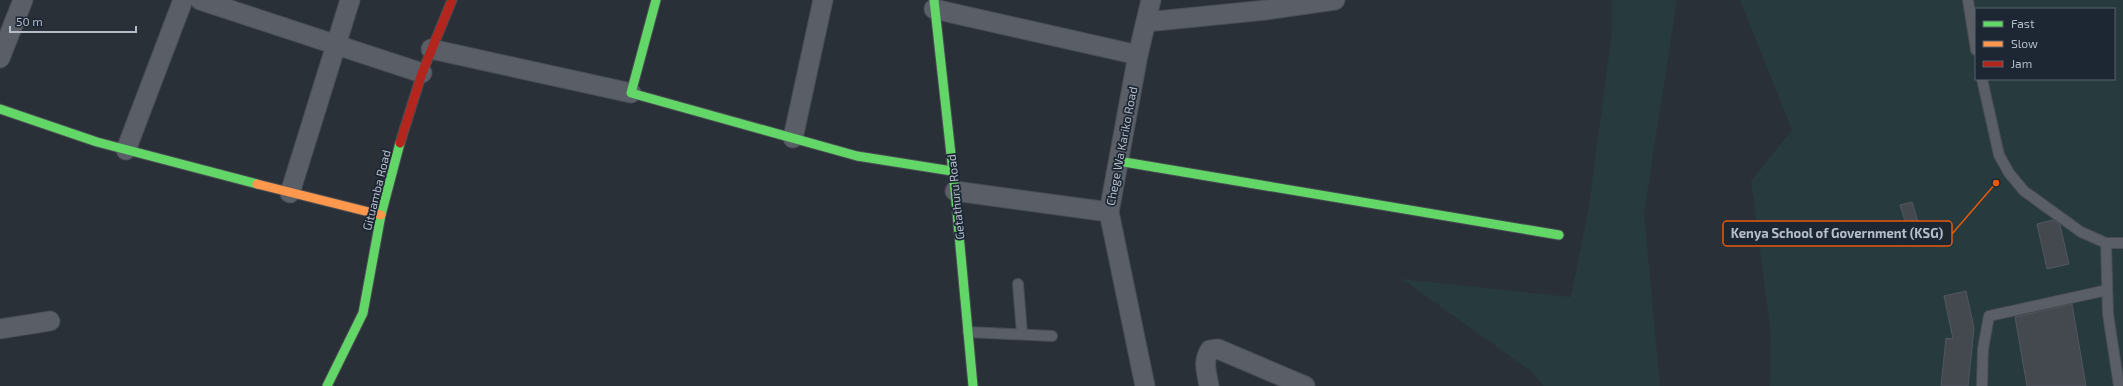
<svg xmlns="http://www.w3.org/2000/svg" width="2123" height="386" font-family="'Exo 2',sans-serif">
<rect width="100%" height="100%" fill="#2a3038"/>
<g fill="#273a3e" fill-rule="evenodd">
<polygon points="1612,0 1677,0 1644,213 1660,386 1544,386 1531,371 1402,279 1571,297 1589,206 1612,31"/>
<path d="M1740,0H2123V386H1770L1771,335L1751,181L1792,130ZM1976,9H2114V79H1976Z"/>
</g>
<g fill="#444950" stroke="#52575f">
<polygon points="1912,202 1923,239 1901,246 1895,227 1906,224 1900,205"/>
<polygon points="2053,220 2060,225 2069,264 2047,269 2037,224"/>
<polygon points="1966,291 1974,328 1968,386 1941,386 1946,338 1953,339 1944,296"/>
<polygon points="2072,304 2086,386 2027,386 2015,317"/>
</g>
<g fill="none" stroke-linecap="round" stroke-linejoin="round">
<defs>
<g id="lane">
<polyline points="1968,0 1976,50"/>
<polyline points="1982,79 1999,155 2009,173 2024,191 2081,232 2106,243 2123,243"/>
<polyline points="2106,243 2108,314 2119,386"/>
<polyline points="1018,284 1022,334"/>
<polyline points="968,332 1052,336"/>
<polyline points="1982,386 1983,349 1989,316 2107,290"/>
</g>
<g id="street">
<polyline points="200,0 422,73"/>
<polyline points="934,9 1138,55"/>
<polyline points="1146,22 1266,10 1335,0"/>
<polyline points="431,49 631,93"/>
<polyline points="0,58 23,0"/>
<polyline points="793,138 823,0"/>
<polyline points="126,150 183,0"/>
<polyline points="955,191 1109,212"/>
<polyline points="290,193 350,0"/>
<polyline points="0,329 50,321"/>
<polyline points="1145,386 1109,212 1138,55 1151,0"/>
<path d="M1209,386C1207,373 1202,362 1210,350L1218,349L1305,386"/>
</g>
<g id="fast">
<polyline points="656,0 631,93 857,156 952,171"/>
<polyline points="934,0 955,191 973,386"/>
<polyline points="0,109 97,142 257,184"/>
<polyline points="1118,161 1559,235"/>
<polyline points="327,386 363,313 381,215 400,143"/>
</g>
<polyline id="slow" points="257,184 381,215"/>
<polyline id="jam" points="400,143 422,73 452,0"/>
</defs>
<use href="#lane" stroke="#484c53" stroke-width="12"/>
<use href="#street" stroke="#484c53" stroke-width="21"/>
<use href="#fast" stroke="#484c53" stroke-width="11"/>
<use href="#slow" stroke="#484c53" stroke-width="11"/>
<use href="#jam" stroke="#484c53" stroke-width="11"/>
<use href="#lane" stroke="#5a5e66" stroke-width="10"/>
<use href="#street" stroke="#5a5e66" stroke-width="19"/>
<use href="#fast" stroke="#63d668" stroke-width="9"/>
<use href="#slow" stroke="#ff974d" stroke-width="9"/>
<use href="#jam" stroke="#b3261e" stroke-width="9"/>
</g>
<g text-anchor="middle" dominant-baseline="central" stroke-width="3.5" stroke-linejoin="round" paint-order="stroke">
<g font-size="12" fill="#b4bcc9" stroke="#1d2633">
<text transform="translate(1121 146) rotate(-79)">Chege Wa Kariko Road</text>
<text transform="translate(376 190) rotate(-76)">Gituamba Road</text>
<text transform="translate(955 197) rotate(-96)">Getathuru Road</text>
</g>
</g>
<path fill="none" stroke="#e8590c" stroke-width="1.5" d="M1996 183L1952 234"/>
<circle fill="#e8590c" stroke="#1d2633" stroke-width="1.5" cx="1996" cy="183" r="4"/>
<rect fill="#1d2633" stroke="#e8590c" stroke-width="1.5" x="1723" y="221" width="229" height="25" rx="4"/>
<g font-size="13" text-anchor="middle" font-weight="bold" fill="#b4bcc9">
<text x="1837" y="238">Kenya School of Government (KSG)</text>
</g>
<rect x="1975" y="8" width="140" height="72" fill="#1d2633" stroke="#59626f"/>
<rect x="1983" y="21" width="20" height="6" fill="#63d668" stroke="#59626f"/>
<text x="2011" y="28" font-size="12" fill="#b4bcc9">Fast</text>
<rect x="1983" y="41" width="20" height="6" fill="#ff974d" stroke="#59626f"/>
<text x="2011" y="48" font-size="12" fill="#b4bcc9">Slow</text>
<rect x="1983" y="61" width="20" height="6" fill="#b3261e" stroke="#59626f"/>
<text x="2011" y="68" font-size="12" fill="#b4bcc9">Jam</text>
<path d="M10 26v6h126v-6" fill="none" stroke="#b4bcc9" stroke-width="2"/>
<text x="16" y="26" font-size="12" fill="#b4bcc9" stroke="#1d2633" stroke-width="3" paint-order="stroke">50 m</text>
</svg>
